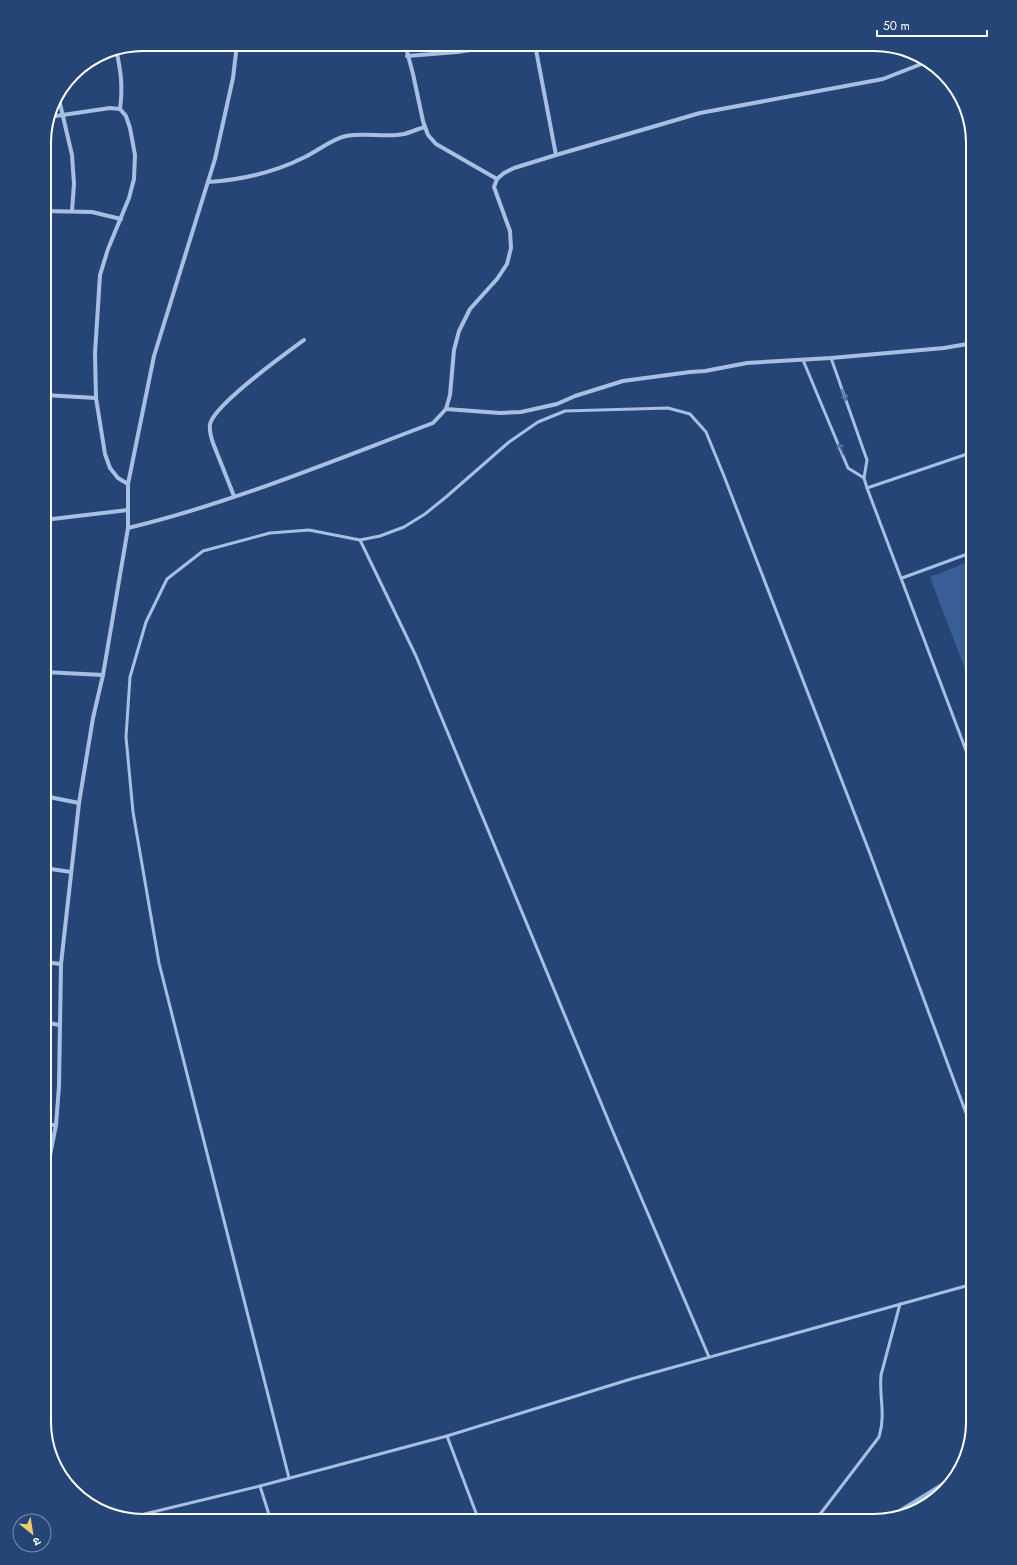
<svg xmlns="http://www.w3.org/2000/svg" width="1017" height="1565" font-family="Jost,'Noto Sans Devanagari',sans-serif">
<rect width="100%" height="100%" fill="#264577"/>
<polygon fill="#395e95" points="973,560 973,690 930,577"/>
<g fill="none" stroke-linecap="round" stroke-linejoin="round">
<polyline stroke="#9cb9e3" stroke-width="4.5" points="889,1518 952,1479"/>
<g stroke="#a7bfe3" stroke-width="3">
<polyline points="831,358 867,460 864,478 867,488 973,769"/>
<polyline points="803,360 848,468 864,478"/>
<polyline points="867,488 973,452"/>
<polyline points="360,540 416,656 611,1127 709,1357"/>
<polyline points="902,578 973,552"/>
<polyline points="447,1436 479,1521"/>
<polyline points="289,1478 159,963 133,812 126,737 130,677 146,622 167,579 203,551 270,533 309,530 360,540 380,536 404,527 425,514 446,497 509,442 538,422 565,411 668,408 690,414 706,432 724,476 869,851 973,1132"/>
<polyline points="260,1486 271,1521"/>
<polyline points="128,1518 260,1486 447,1436 631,1379 973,1284"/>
<path d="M810,1521L821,1513L879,1437C886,1415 879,1397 881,1375L900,1304"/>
</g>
<g stroke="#a7bfe3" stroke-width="4">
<polyline points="405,44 413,74 423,121 428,135 436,144 497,179"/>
<polyline points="532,44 536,50 556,155"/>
<path d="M116,49C121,71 123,87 120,109"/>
<polyline points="407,56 457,52 511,44"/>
<polyline points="58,95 72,155 74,184 72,211"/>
<polyline points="49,117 110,108 120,109 126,116 130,128 135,155 134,179 129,198 108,249 100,275 95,353 96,398 105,454 110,468 118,478 128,484"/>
<path d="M208,182C242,180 275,172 305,157C319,150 332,139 346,136C365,132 386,138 404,134C411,132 418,129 425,127"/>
<polyline points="44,211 92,212 121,219"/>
<polyline points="44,395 96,398"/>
<polyline points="446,409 500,413 521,412 557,404 575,396 623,381 690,372 705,371 747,363 831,358 944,348 973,343"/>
<path d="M234,496L213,443C211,437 209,431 210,424C215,404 285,354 304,340"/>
<polyline points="44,520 128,510"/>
<polyline points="44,527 49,615 49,672"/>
<polyline points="128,528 128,484 154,356 215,159 233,78 237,44"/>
<polyline points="44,672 103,675"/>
<polyline points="44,796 79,803"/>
<polyline points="44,868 71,872"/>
<polyline points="44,962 61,964"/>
<polyline points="44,1022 59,1025"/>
<polyline points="44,1125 56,1125"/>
<path d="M44,1185L56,1125L59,1086L61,964L79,803L93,718L103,675L128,528C232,503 332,461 433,423L446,409L450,395L454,350L459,331L470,309L497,279L507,264L511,248L510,231L494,187L497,179L504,173L514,168L556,155L700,113L883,79L929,61"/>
</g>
</g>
<defs><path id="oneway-shaft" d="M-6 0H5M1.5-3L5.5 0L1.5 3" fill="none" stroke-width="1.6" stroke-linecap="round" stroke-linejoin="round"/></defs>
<g stroke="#53709d">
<use href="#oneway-shaft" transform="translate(844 395) rotate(70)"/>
<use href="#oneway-shaft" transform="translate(841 449) rotate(-113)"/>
</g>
<path d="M0 0H1017V1565H0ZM143 51H874A92 92 0 0 1 966 143V1422A92 92 0 0 1 874 1514H143A92 92 0 0 1 51 1422V143A92 92 0 0 1 143 51Z" fill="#264577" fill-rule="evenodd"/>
<path fill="none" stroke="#fff" stroke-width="2" d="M143 51H874A92 92 0 0 1 966 143V1422A92 92 0 0 1 874 1514H143A92 92 0 0 1 51 1422V143A92 92 0 0 1 143 51Z"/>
<g transform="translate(32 1533) rotate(150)"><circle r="19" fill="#264577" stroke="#7d8fad"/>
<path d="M0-3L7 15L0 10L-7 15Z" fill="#ebcd6c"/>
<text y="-6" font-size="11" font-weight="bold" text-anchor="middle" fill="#ffffff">उ</text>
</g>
<path d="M877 30v6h110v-6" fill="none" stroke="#ffffff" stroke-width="2"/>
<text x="883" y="30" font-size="12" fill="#ffffff" stroke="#264577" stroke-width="3" paint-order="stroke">50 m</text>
</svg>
